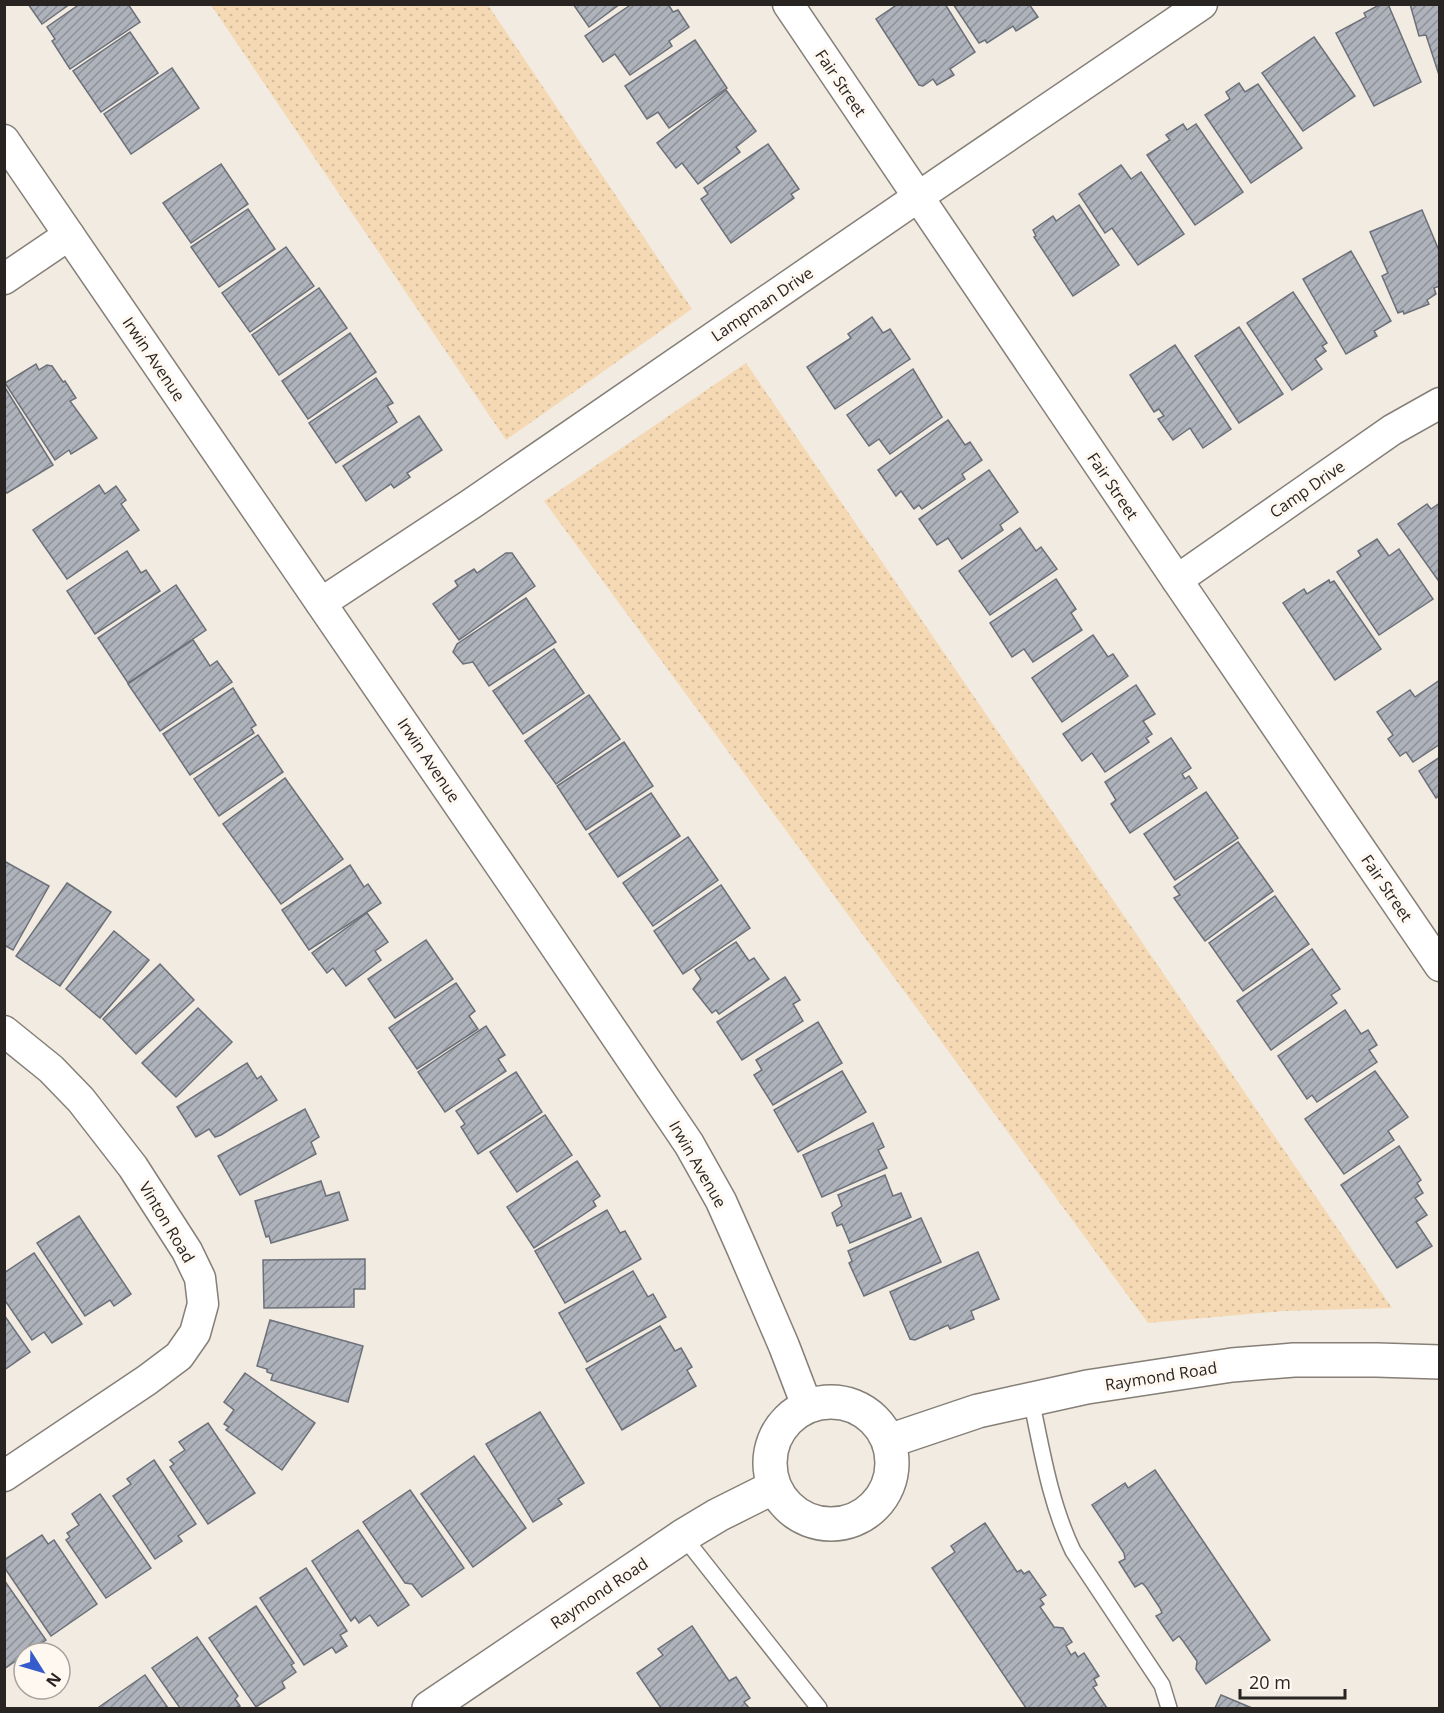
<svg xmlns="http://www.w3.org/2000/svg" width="1444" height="1713" font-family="'Open Sans',sans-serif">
<defs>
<pattern id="green-dots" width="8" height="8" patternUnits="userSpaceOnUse" patternTransform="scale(1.5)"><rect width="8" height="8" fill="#f5d9b5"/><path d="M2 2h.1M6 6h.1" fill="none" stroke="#d2ba9b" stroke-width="1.8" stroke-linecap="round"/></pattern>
<pattern id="building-hatch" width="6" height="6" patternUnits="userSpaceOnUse" patternTransform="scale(1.5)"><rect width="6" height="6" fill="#aeb2bb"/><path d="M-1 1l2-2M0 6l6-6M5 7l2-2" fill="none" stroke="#8e9198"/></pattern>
</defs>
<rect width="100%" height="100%" fill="#f2ebe2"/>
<g fill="url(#green-dots)">
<polygon points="211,5 488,5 692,309 506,440"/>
<polygon points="746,363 1392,1308 1284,1311 1148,1323 544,501"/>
</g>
<g fill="url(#building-hatch)" stroke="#6c7078" stroke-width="1.5">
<polygon points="28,4 70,4 42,24"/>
<polygon points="80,4 128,4 140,22 70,69 52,41 55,39 47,27"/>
<polygon points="573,4 620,4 589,27"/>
<polygon points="632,4 668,4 673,12 678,10 689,27 669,41 672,46 630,75 615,54 603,62 585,36"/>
<polygon points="898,4 945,4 975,52 950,69 954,75 937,85 933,79 923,86 919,85 876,19"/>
<polygon points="953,4 1029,4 1038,17 1016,31 1013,26 987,43 985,40 979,43"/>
<polygon points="1381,4 1388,4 1421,82 1374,106 1336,33 1366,17 1364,13"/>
<polygon points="1410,4 1440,4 1440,78 1426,35 1419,36"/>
<polygon points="130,32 158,73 101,112 73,71"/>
<polygon points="1314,37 1355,96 1303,131 1262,73"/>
<polygon points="695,40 727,88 669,128 658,112 647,119 625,86"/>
<polygon points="172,68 199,108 131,154 104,114"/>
<polygon points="1239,83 1245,92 1258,84 1302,148 1251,183 1205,115 1230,99 1226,92"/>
<polygon points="726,90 756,131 736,147 740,152 698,184 682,163 676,168 657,143"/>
<polygon points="1183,124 1187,130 1196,124 1243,192 1195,225 1147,155 1170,140 1166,135"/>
<polygon points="768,144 799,189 791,194 794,198 731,243 701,199 708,194 704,188"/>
<polygon points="221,164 248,204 191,243 163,203"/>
<polygon points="1121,165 1131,179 1141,172 1184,234 1138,265 1112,228 1105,233 1079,194"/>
<polygon points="1079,205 1119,265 1073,296 1034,237 1036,236 1033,230 1053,216 1056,221"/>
<polygon points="248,209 275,249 219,287 191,247"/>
<polygon points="1422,210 1440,253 1440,286 1434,288 1436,294 1427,300 1429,304 1404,314 1403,311 1398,313 1382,276 1388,273 1370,232"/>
<polygon points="286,247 314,286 250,332 222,293"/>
<polygon points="1351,251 1391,321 1374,331 1377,336 1346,354 1303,279"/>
<polygon points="319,288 347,328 279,375 252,335"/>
<polygon points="1293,292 1327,343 1322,346 1326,351 1315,359 1322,369 1292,390 1247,323"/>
<polygon points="872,317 883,333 890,329 910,359 835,409 807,367 851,338 848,334"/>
<polygon points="1239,327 1283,394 1239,423 1195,356"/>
<polygon points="350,333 376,372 308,419 282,381"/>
<polygon points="1175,345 1231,429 1203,448 1190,428 1173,440 1158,419 1164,416 1159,409 1154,412 1130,375"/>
<polygon points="36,364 39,370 47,365 52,366 63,382 65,381 76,398 70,401 97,438 71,454 69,450 55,460 5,383"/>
<polygon points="913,369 942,417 890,454 879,439 869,446 847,415"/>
<polygon points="376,378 393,403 387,406 397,422 336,463 309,423"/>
<polygon points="4,386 53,465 7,493 4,490"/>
<polygon points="419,416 442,450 407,473 410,477 394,488 391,484 366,501 343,466"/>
<polygon points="948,420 965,445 970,442 982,460 962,474 965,479 922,509 919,505 914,509 901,491 896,496 878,470"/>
<polygon points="989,470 1018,512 1000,525 1003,530 962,559 948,538 937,545 919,519"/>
<polygon points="99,485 105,494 116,486 126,500 121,504 139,530 67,579 33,530"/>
<polygon points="1440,503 1440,583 1398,524 1427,504 1431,509"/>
<polygon points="1020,528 1036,551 1041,547 1057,569 990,615 959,571"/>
<polygon points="1377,539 1389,556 1399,549 1433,599 1379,635 1337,572 1361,556 1358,551"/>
<polygon points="127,551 141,573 146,570 160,591 95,634 67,591"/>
<polygon points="506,553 512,553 535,586 459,640 433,604 458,586 455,581 474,569 477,573"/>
<polygon points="1056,579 1076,609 1071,613 1082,630 1033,662 1024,649 1012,657 990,623"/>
<polygon points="1329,580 1330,583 1334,581 1381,649 1335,680 1283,603 1304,589 1307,594"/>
<polygon points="176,585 206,630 128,683 98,638"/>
<polygon points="526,598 556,642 489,686 473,662 463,664 453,652 457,644"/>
<polygon points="1093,635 1108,657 1113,654 1128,676 1062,722 1032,678"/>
<polygon points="193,640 210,666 217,661 232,682 160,731 128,684"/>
<polygon points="554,649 584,693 523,734 493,691"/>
<polygon points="1440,680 1440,744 1413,762 1406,752 1400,756 1388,739 1393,735 1377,712 1410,690 1415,697"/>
<polygon points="1136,685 1155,714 1143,721 1152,734 1146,738 1149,742 1105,772 1092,753 1082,761 1063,734"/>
<polygon points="233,688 256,725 251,728 254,733 190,775 163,734"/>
<polygon points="589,695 620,739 556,784 525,741"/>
<polygon points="258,735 283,772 219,816 194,779"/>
<polygon points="1171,738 1191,768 1182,774 1185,779 1189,776 1197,788 1130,833 1111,804 1116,800 1105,782"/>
<polygon points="624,742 653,786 586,830 557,786"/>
<polygon points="1440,757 1440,795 1436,798 1419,771"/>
<polygon points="285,778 343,859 281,904 223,824"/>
<polygon points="1206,792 1238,838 1175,880 1144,834"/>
<polygon points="651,793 680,836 618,877 589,834"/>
<polygon points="688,837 718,880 653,926 623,883"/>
<polygon points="1238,842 1273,891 1205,941 1174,898 1180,895 1174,887"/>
<polygon points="4,861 49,886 13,950 4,945"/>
<polygon points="350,865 364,887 368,884 381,903 309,950 282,910"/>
<polygon points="67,883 111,912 60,986 16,956"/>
<polygon points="721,885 750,928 683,974 654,931"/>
<polygon points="1275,896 1309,944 1243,991 1209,943"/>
<polygon points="367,913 388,942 375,951 381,960 346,986 333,968 327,973 312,953"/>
<polygon points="114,931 149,960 100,1018 66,989"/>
<polygon points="426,940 453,979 395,1018 368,979"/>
<polygon points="736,942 749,961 754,958 769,979 719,1014 716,1010 712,1013 693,989 701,979 695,970"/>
<polygon points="1312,949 1340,989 1331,995 1337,1003 1271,1050 1237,1001"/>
<polygon points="160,964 194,1000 136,1054 103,1019"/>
<polygon points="785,977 800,1000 793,1004 803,1021 742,1060 717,1022"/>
<polygon points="456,983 475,1011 469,1016 478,1029 417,1069 389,1028"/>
<polygon points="198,1008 232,1042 176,1097 142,1063"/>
<polygon points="1345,1010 1361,1034 1368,1030 1377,1045 1369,1050 1377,1062 1317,1102 1312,1095 1307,1099 1278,1056"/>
<polygon points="818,1022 842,1063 773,1105 754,1075 762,1070 756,1060"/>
<polygon points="486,1026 505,1055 498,1059 506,1071 445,1112 418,1072"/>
<polygon points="247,1063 257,1079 261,1076 277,1100 221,1135 215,1137 209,1129 196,1137 177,1107"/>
<polygon points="842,1071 866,1112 798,1152 774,1110"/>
<polygon points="1375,1071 1408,1117 1388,1131 1394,1140 1344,1174 1305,1119"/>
<polygon points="516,1072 542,1112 478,1154 461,1127 465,1124 456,1111"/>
<polygon points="305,1109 319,1137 311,1142 316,1154 240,1195 218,1156"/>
<polygon points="545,1115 572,1155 517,1192 490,1152"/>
<polygon points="873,1123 884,1147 878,1150 887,1168 822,1197 803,1155"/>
<polygon points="1399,1146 1421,1180 1417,1183 1423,1193 1415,1198 1427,1215 1416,1222 1432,1246 1397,1268 1341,1185"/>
<polygon points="577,1161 600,1196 593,1201 596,1206 534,1248 507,1207"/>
<polygon points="885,1175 893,1196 901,1193 911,1217 850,1243 842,1224 837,1226 832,1213 842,1206 838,1195"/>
<polygon points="321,1181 326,1196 339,1192 348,1220 271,1243 269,1236 266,1237 255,1201"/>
<polygon points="607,1210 620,1233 625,1231 641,1259 565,1303 535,1251"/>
<polygon points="79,1216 131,1294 114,1306 110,1300 85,1316 37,1243"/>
<polygon points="921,1218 941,1262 864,1296 849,1263 852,1261 848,1251"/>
<polygon points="978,1252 999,1299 971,1311 974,1319 950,1329 948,1325 915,1340 910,1339 890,1292"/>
<polygon points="34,1253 82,1324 52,1343 44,1332 32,1340 4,1299 4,1273"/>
<polygon points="365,1259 365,1289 354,1289 354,1307 264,1308 263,1260"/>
<polygon points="633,1271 648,1297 653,1294 666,1317 587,1362 559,1313"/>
<polygon points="4,1315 30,1352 4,1370"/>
<polygon points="270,1320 363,1346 348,1402 271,1380 273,1374 267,1372 267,1369 257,1366"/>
<polygon points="660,1326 675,1351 681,1348 692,1367 687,1370 696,1386 622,1430 586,1369"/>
<polygon points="245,1373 315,1423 282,1470 226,1430 229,1427 224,1424 234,1410 224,1402"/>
<polygon points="540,1412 584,1483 558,1499 562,1504 533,1522 486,1444"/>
<polygon points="208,1423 255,1493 208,1524 170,1467 174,1464 170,1460 185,1450 179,1442"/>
<polygon points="474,1456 526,1528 473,1567 421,1494"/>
<polygon points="154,1460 196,1524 178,1536 182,1541 155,1559 113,1496 131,1484 127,1479"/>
<polygon points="1155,1470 1270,1640 1206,1684 1196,1669 1197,1661 1183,1641 1179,1636 1173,1641 1156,1616 1162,1613 1160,1608 1146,1587 1142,1583 1135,1587 1119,1562 1125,1559 1124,1553 1092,1505 1125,1483 1128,1488"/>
<polygon points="410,1490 464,1568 422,1597 412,1584 405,1583 363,1522"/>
<polygon points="100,1494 151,1568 106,1598 66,1540 70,1537 67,1533 79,1525 72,1514"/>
<polygon points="985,1523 1017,1572 1021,1570 1024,1574 1029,1571 1046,1595 1040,1599 1044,1604 1040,1607 1054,1627 1063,1628 1072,1642 1066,1646 1071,1655 1075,1652 1078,1657 1084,1653 1099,1676 1094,1679 1097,1685 1093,1687 1107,1708 1026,1708 932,1568 955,1552 951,1546"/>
<polygon points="358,1530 409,1605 378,1626 370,1615 359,1623 355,1617 351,1621 312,1561"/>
<polygon points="42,1535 48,1544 54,1540 97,1604 51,1636 4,1567 4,1560"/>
<polygon points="306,1568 347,1631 340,1635 347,1646 336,1653 332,1647 304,1665 260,1598"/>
<polygon points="4,1580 46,1640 27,1653 24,1653 24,1655 4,1669"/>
<polygon points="256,1606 294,1663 291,1665 296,1672 282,1682 285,1688 256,1707 209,1638"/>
<polygon points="692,1626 729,1681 736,1677 750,1698 744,1702 749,1708 661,1708 637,1673 663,1655 658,1649"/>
<polygon points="197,1637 238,1696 235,1699 240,1706 236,1708 180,1708 152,1668"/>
<polygon points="145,1675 168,1708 100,1708 99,1707"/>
<polygon points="1221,1695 1252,1708 1215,1708"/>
</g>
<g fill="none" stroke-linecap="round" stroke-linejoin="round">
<defs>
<g id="lane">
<path d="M1031,1399C1042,1451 1050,1503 1073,1551L1162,1685L1169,1708"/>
<polyline points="683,1536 819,1708"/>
</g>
<g id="street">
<polyline points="788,4 1177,580 1440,966"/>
<polyline points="4,140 522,897 689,1144 721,1201 741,1246 784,1346 807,1406"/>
<polyline points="4,279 69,235"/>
<polyline points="1177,580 1392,430 1440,403"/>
<polyline points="321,603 471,504 918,197 1202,4"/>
<polyline points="4,1031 51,1069 81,1100 133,1167 187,1251 200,1278 203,1304 195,1333 179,1356 147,1380 4,1476"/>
</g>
<g id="secondary">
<circle cx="831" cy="1463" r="61"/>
<polyline points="889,1441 978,1411 1087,1387 1232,1365 1294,1360 1377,1360 1440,1362"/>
<polyline points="429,1708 683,1536 718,1515 774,1487"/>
</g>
</defs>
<use href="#lane" stroke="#857f77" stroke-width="18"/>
<use href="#street" stroke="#857f77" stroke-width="33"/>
<use href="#secondary" stroke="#857f77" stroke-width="36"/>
<use href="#lane" stroke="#fff" stroke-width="15"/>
<use href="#street" stroke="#fff" stroke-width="30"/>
<use href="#secondary" stroke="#fff" stroke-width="33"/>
</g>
<g text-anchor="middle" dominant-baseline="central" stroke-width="6" stroke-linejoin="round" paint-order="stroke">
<g font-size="16" fill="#272421" stroke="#fef8f1">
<text transform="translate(841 83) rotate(56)">Fair Street</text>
<text transform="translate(762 304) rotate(-34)">Lampman Drive</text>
<text transform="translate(154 359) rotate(56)">Irwin Avenue</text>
<text transform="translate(1113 486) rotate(56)">Fair Street</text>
<text transform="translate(1307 489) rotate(-35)">Camp Drive</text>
<text transform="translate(429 760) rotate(56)">Irwin Avenue</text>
<text transform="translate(1387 888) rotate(56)">Fair Street</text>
<text transform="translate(698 1164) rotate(60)">Irwin Avenue</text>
<text transform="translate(167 1222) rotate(59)">Vinton Road</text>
<text transform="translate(1161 1376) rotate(-9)">Raymond Road</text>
<text transform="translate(599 1593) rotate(-34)">Raymond Road</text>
</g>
</g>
<rect width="1444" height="1713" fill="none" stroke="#272421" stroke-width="12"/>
<g transform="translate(42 1671) rotate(127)"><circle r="28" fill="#fef8f1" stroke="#a8a39e" stroke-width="1.5"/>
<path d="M0-4.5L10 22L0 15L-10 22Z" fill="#355bcc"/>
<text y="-9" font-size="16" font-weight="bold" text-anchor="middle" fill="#272421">N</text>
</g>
<path d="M1240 1689v9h105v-9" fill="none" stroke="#272421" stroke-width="3"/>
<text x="1249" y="1689" font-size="18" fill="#272421" stroke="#fef8f1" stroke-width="4.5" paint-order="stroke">20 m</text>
</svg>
